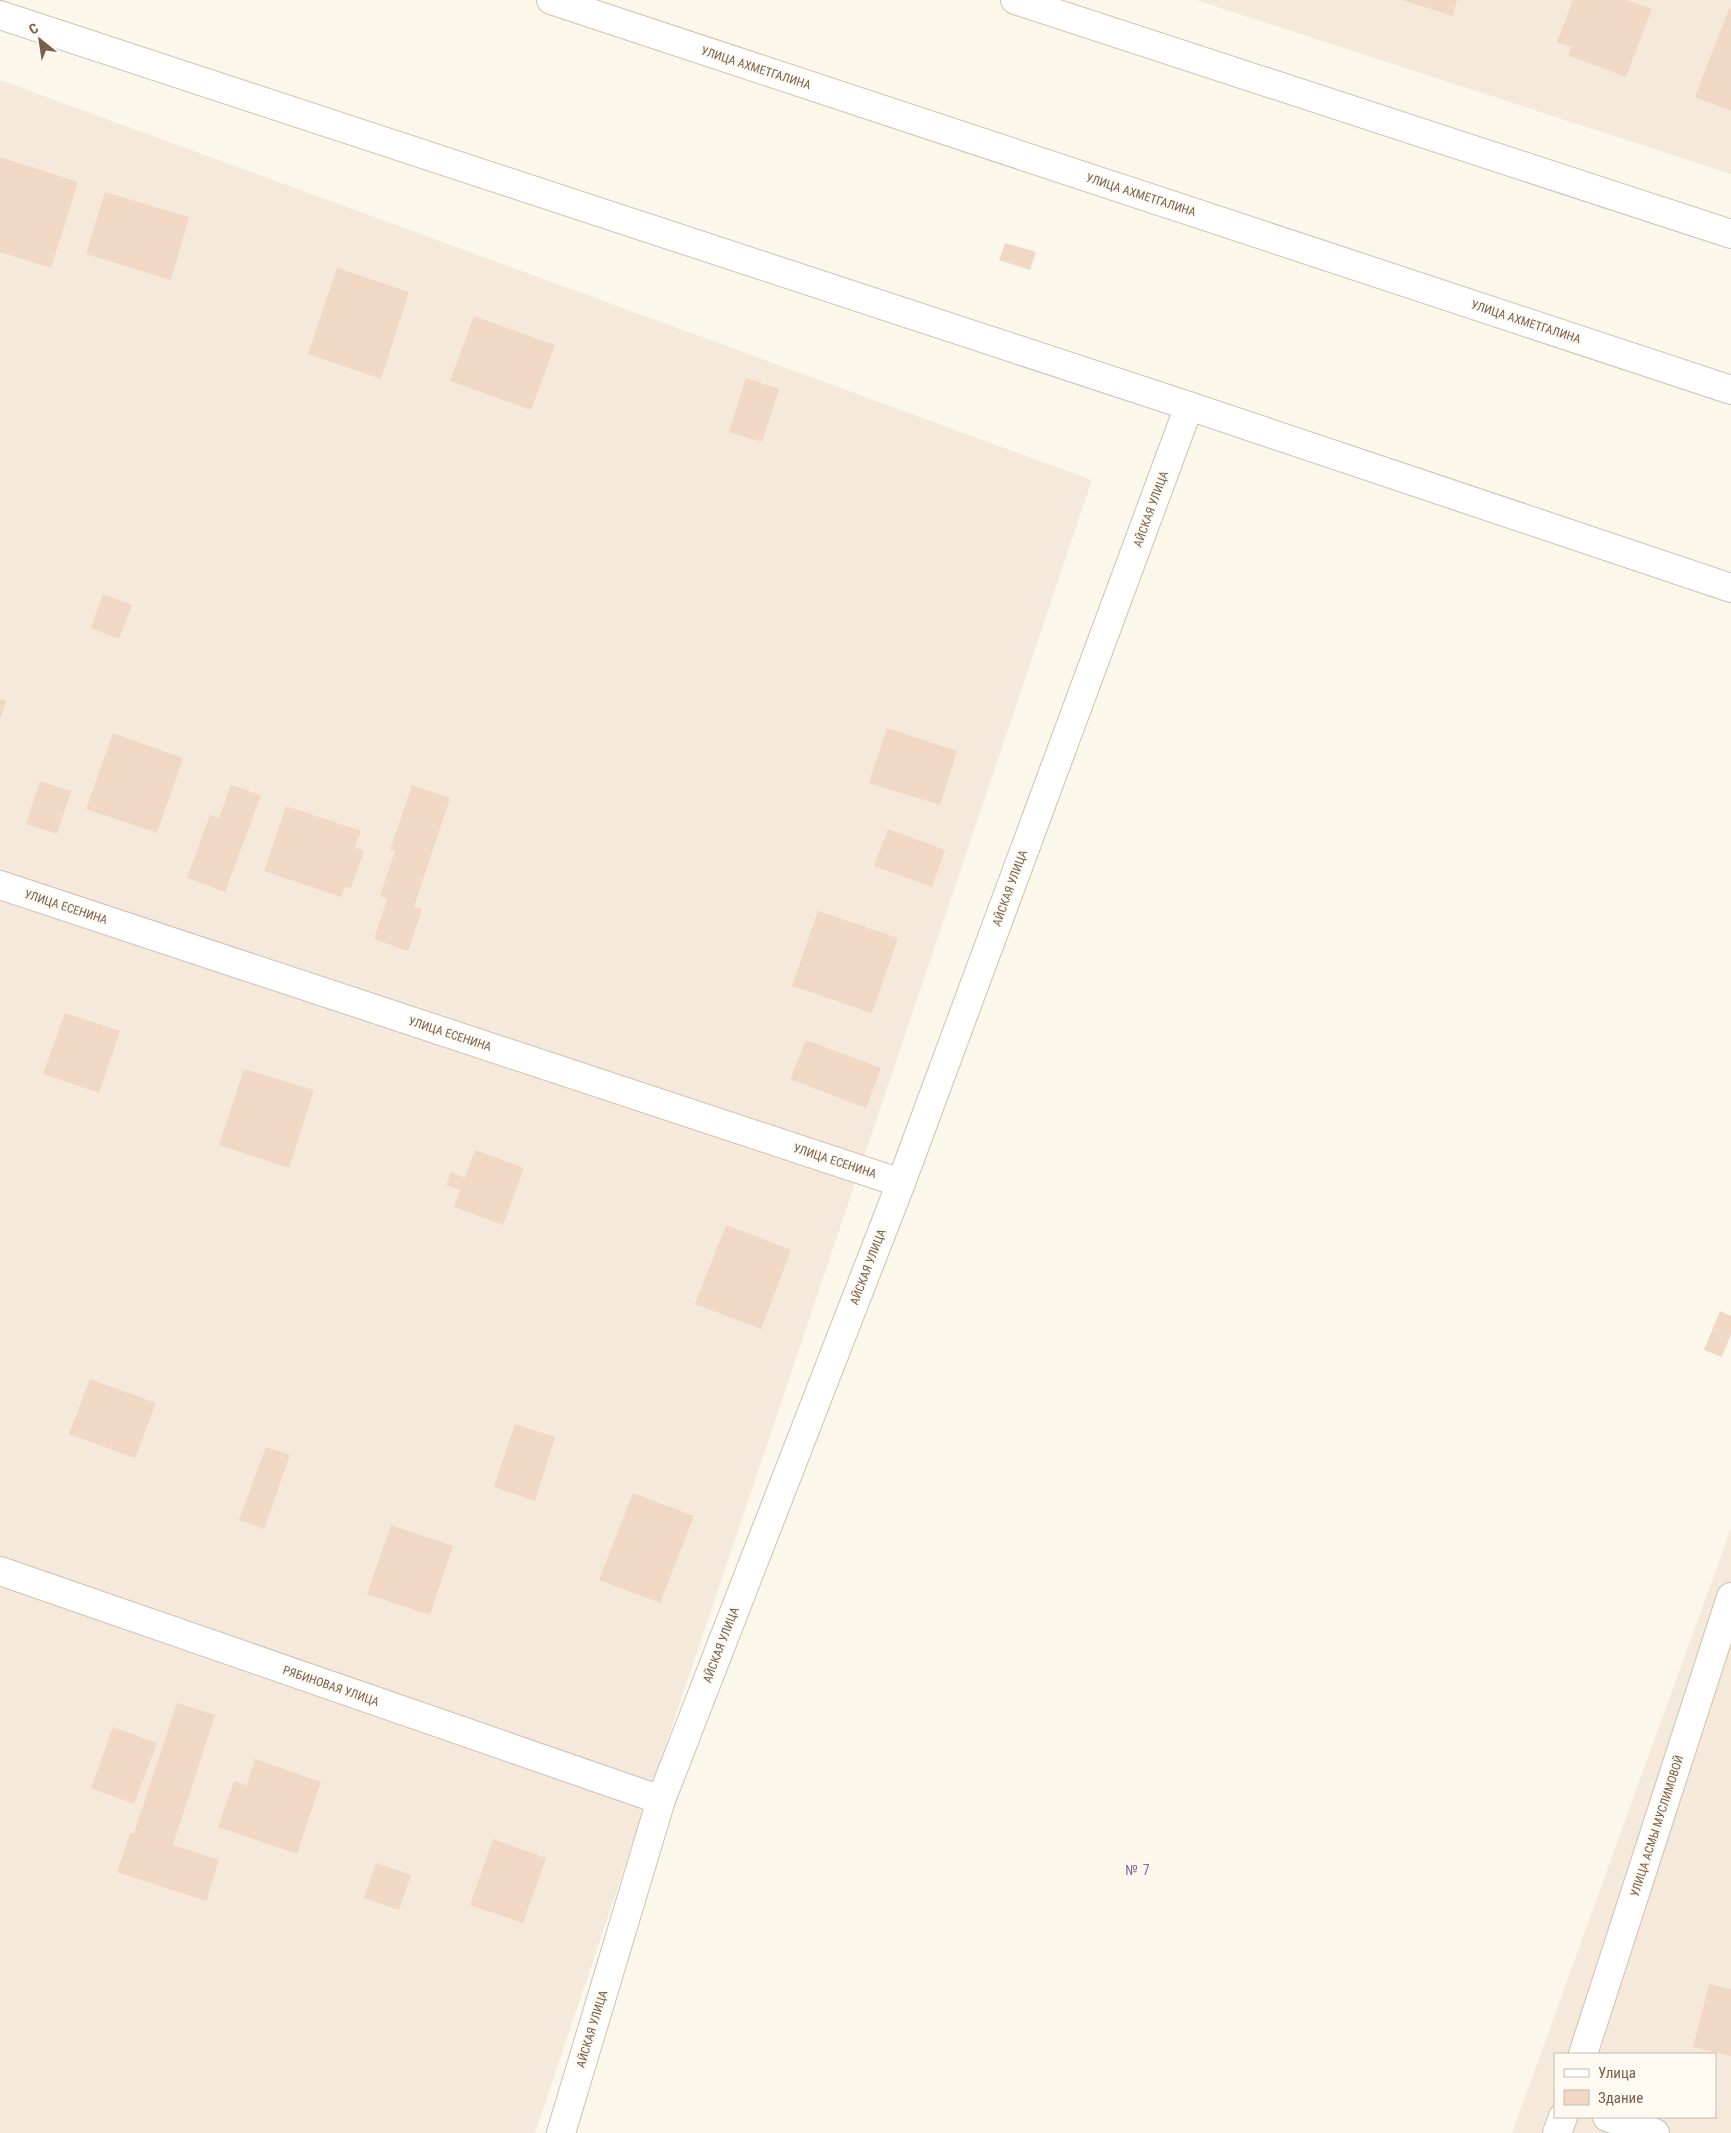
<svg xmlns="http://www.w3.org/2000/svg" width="1731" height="2133" font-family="'Roboto Condensed',sans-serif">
<rect width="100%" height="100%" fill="#fcf7eb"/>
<g fill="#f4e9da" fill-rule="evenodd">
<polygon points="1196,0 1731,0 1731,174"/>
<polygon points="0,80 1092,480 535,2133 0,2133"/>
<path d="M1731,1528V2133H1512ZM1555,2054H1715V2117H1555Z"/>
</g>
<g fill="#f1d8c4">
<polygon points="1402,0 1457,0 1453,16"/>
<polygon points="1573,0 1627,0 1652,9 1626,77 1568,55 1571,47 1557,42"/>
<polygon points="1729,8 1731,9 1731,111 1695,97"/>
<polygon points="0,157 78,182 51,268 0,252"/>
<polygon points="105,192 189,217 171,280 86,254"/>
<polygon points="1005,243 1036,252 1030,270 999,260"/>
<polygon points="337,268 409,292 381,379 308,354"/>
<polygon points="474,316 555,345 531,410 450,381"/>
<polygon points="746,378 779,389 762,442 729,432"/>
<polygon points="103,594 132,605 119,639 91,628"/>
<polygon points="0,699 6,701 0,719"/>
<polygon points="887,728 957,751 940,805 869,783"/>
<polygon points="113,733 183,758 157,833 86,809"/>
<polygon points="40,781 71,791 57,834 26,824"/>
<polygon points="231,785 261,795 225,892 187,878 210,815 219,818"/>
<polygon points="412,785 450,798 414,907 422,909 408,951 374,939 387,899 380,896 395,851 390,850"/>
<polygon points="286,806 361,831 355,847 364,851 351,888 345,887 341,897 264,871"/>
<polygon points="888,829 945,850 932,887 874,866"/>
<polygon points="818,911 898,938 872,1013 792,986"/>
<polygon points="65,1013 120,1031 99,1093 43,1074"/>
<polygon points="806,1040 881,1068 866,1108 790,1079"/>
<polygon points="244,1069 314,1090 289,1168 219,1145"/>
<polygon points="475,1150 524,1168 503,1225 454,1207 460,1190 446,1185 451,1172 465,1178"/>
<polygon points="726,1225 791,1250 761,1329 695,1304"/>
<polygon points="1720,1311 1731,1316 1731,1334 1722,1357 1704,1350"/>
<polygon points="90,1379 156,1403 135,1458 69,1434"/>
<polygon points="515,1424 555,1437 535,1501 494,1487"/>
<polygon points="266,1447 290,1455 264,1529 239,1520"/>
<polygon points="633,1493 694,1516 660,1603 599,1580"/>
<polygon points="391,1525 453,1546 430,1615 367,1594"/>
<polygon points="177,1703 215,1715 173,1845 219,1860 206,1901 117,1872 130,1833 134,1833"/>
<polygon points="113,1727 157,1743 134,1804 91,1788"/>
<polygon points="255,1759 321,1782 297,1854 218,1827 234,1781 247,1785"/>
<polygon points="493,1839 546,1858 523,1923 470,1905"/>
<polygon points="376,1863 411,1875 399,1910 364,1898"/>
<polygon points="1709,1984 1731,1989 1731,2056 1693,2047"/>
</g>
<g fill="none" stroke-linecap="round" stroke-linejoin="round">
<defs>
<g id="street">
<polyline points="1015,0 1731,234"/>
<polyline points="0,15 1189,406 1731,588"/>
<polyline points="0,885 901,1183"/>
<polyline points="0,1571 661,1800"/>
<polyline points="1583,2054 1731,1597"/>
<polyline points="1607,2117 1655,2133"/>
<polyline points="561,2133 661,1800 901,1183 1189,406"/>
<polyline points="1557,2133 1563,2117"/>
</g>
<polyline id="secondary" points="551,0 1731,390"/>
</defs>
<use href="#street" stroke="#cfc0b0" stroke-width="30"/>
<use href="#secondary" stroke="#d1c0ae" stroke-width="30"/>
<use href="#street" stroke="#fff" stroke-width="28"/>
<use href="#secondary" stroke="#fff" stroke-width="28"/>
</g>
<g text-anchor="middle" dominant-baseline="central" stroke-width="4" stroke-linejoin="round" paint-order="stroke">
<g font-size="12" fill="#775f4e" stroke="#fefaf2">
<text transform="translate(756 68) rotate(18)">УЛИЦА АХМЕТГАЛИНА</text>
<text transform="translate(1141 195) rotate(18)">УЛИЦА АХМЕТГАЛИНА</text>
<text transform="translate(1526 322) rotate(18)">УЛИЦА АХМЕТГАЛИНА</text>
<text transform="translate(1151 509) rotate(-70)">АЙСКАЯ УЛИЦА</text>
<text transform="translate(1010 888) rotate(-70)">АЙСКАЯ УЛИЦА</text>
<text transform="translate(66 907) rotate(18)">УЛИЦА ЕСЕНИНА</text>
<text transform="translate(450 1034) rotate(18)">УЛИЦА ЕСЕНИНА</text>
<text transform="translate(835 1161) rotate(18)">УЛИЦА ЕСЕНИНА</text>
<text transform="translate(868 1267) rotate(-69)">АЙСКАЯ УЛИЦА</text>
<text transform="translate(721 1645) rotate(-69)">АЙСКАЯ УЛИЦА</text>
<text transform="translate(331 1686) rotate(19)">РЯБИНОВАЯ УЛИЦА</text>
<text transform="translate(1657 1826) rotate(-72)">УЛИЦА АСМЫ МУСЛИМОВОЙ</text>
<text transform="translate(592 2029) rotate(-73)">АЙСКАЯ УЛИЦА</text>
</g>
<g font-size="14" letter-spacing="1" fill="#876693" stroke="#fefaf2">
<text x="1138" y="1870">№ 7</text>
</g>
</g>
<rect x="1554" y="2053" width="162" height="65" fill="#fefaf2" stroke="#c8bcb0"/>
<rect x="1564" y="2069" width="25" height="8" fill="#ffffff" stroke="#c8bcb0"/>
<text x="1598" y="2078" font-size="15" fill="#775f4e">Улица</text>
<rect x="1564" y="2090" width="25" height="15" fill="#f1d8c4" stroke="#c8bcb0"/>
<text x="1598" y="2103" font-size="15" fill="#775f4e">Здание</text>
<g transform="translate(40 40) rotate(330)" stroke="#fefaf2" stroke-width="4" paint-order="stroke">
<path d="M0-4L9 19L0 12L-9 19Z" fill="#775f4e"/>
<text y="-8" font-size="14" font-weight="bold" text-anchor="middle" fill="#775f4e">С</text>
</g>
</svg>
